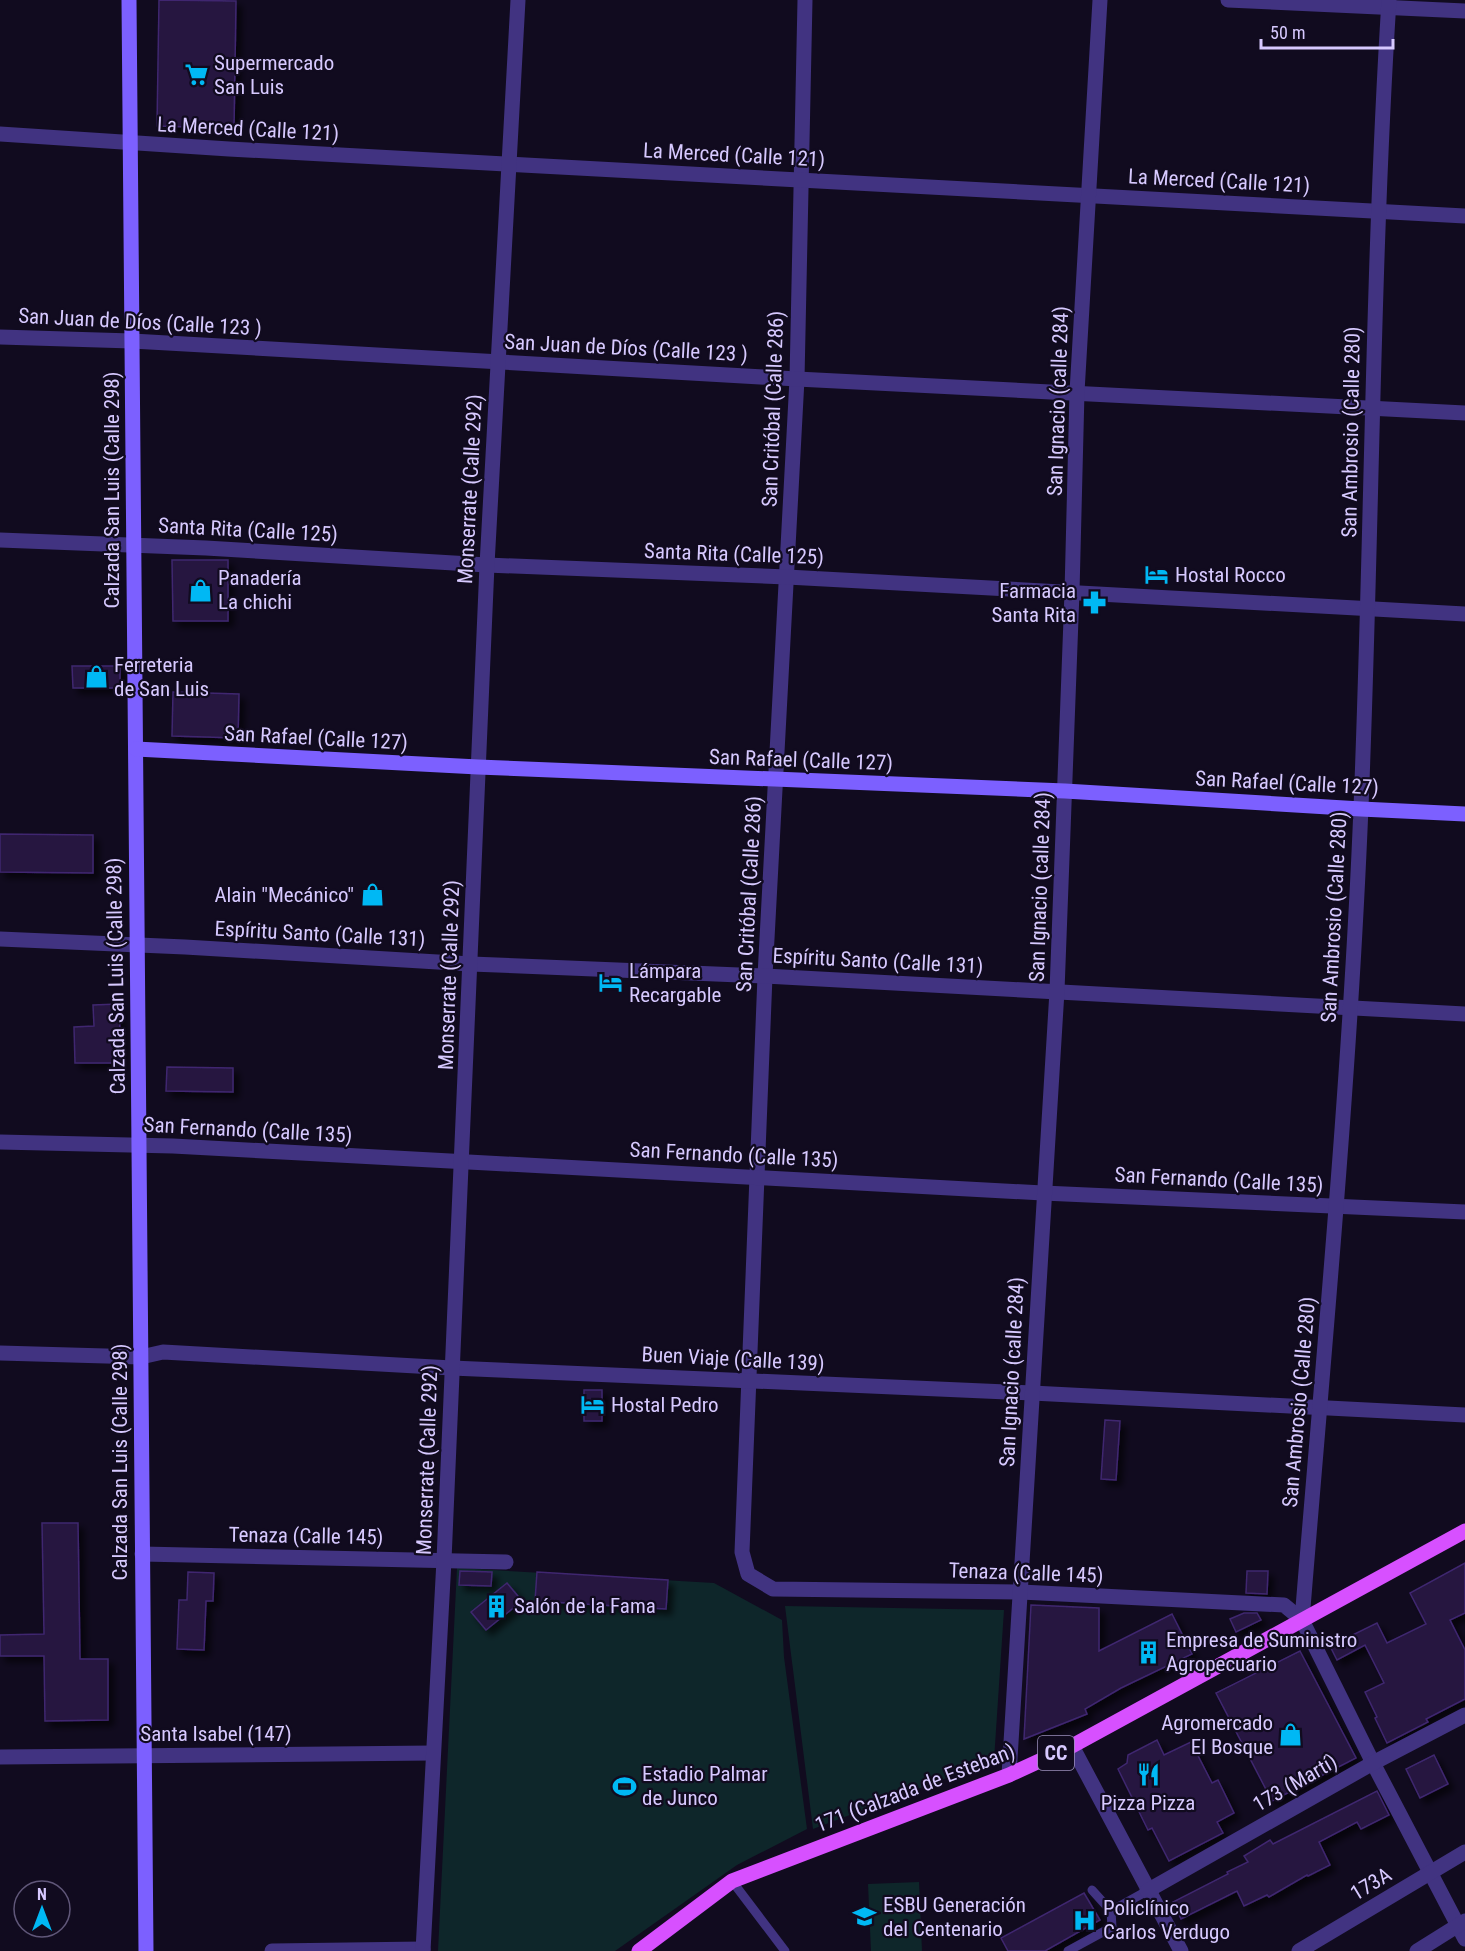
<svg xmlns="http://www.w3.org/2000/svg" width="1465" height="1951" font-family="'Roboto Condensed',sans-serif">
<defs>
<filter id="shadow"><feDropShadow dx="5.5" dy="5.5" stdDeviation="3" flood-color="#0009"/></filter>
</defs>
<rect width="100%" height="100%" fill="#110b1f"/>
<g fill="#0e262a">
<polygon points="457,1568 714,1583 782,1620 784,1657 807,1829 737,1865 615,1951 438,1951"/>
<polygon points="785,1606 1004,1610 994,1760 813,1829"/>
<polygon points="919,1882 922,1951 871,1951 868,1884"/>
</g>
<g fill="#251641" stroke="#3f276f" stroke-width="1.5" filter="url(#shadow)">
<polygon points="159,0 236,1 234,128 157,126"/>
<polygon points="172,560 228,560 228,621 173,621"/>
<polygon points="72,666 120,666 120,688 73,688"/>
<polygon points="173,692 239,694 238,738 172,736"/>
<polygon points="0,834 93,835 93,873 0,872"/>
<polygon points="119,1004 121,1063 75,1063 74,1027 94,1026 93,1005"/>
<polygon points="167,1067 233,1068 233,1092 166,1091"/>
<rect x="584" y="1390" width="18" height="31"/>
<polygon points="1105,1420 1120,1421 1116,1480 1101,1479"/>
<polygon points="42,1523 78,1523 80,1659 108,1659 108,1720 45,1721 44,1656 0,1656 0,1635 44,1634"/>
<polygon points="1465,1563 1465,1613 1450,1620 1465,1650 1465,1699 1426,1719 1428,1722 1387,1743 1375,1718 1377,1717 1365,1692 1384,1683 1365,1645 1337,1660 1330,1646 1377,1623 1387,1643 1426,1624 1410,1593"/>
<polygon points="460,1571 492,1572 491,1586 459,1585"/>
<polygon points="1247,1571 1268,1571 1267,1594 1246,1593"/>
<polygon points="188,1572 214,1573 213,1601 206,1601 204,1650 177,1649 179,1600 187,1600"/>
<polygon points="537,1572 668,1580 666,1609 535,1601"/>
<polygon points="507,1583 522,1601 486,1630 471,1612"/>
<polygon points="1031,1605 1099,1608 1099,1651 1172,1614 1192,1654 1121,1688 1085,1709 1087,1714 1024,1739"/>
<polygon points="1244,1613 1257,1613 1261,1620 1236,1632 1230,1619"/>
<polygon points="1300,1651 1356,1758 1272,1801 1216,1693"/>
<polygon points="1157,1740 1164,1755 1191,1742 1212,1783 1218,1780 1234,1813 1217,1822 1223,1833 1169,1861 1152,1828 1148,1830 1118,1769 1127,1763 1128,1755"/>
<polygon points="1434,1755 1448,1784 1420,1798 1406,1769"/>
<polygon points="1377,1791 1389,1815 1361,1829 1357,1822 1319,1842 1330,1865 1308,1876 1307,1875 1269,1897 1267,1895 1244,1906 1237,1891 1181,1919 1173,1902 1228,1874 1227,1872 1248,1862 1244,1856 1270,1840 1273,1844"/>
<polygon points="1084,1893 1100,1920 1045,1951 1008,1951 1001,1938"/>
</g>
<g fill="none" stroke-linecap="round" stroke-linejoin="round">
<g stroke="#413381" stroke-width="9">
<polyline points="732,1881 785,1951"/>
<polyline points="1111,1911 1147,1891"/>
<polyline points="1068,1951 1112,1927 1111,1911 1092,1890"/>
</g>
<g stroke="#413381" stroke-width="15">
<polyline points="805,0 797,379 765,976 742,1552 748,1574 773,1589 1021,1592 1284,1605 1302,1620 1373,1763 1465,1939"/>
<polyline points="1228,0 1465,11"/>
<polyline points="0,134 229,149 1465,216"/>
<polyline points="0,337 132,341 797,379 1465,413"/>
<polyline points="0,540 206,548 487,565 787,577 1465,614"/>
<polyline points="0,939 185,947 471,964 765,976 1465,1014"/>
<polyline points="0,1142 173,1146 1043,1193 1465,1212"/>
<polyline points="0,1353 141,1357 163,1352 452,1368 1032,1393 1465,1415"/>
<polyline points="142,1554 506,1562"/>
<path d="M1302,1620C1324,1349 1350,1078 1361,807C1372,538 1372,269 1389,0"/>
<polyline points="1072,1746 1181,1951"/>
<polyline points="0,1757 433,1753"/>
<polyline points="1009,1775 1057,991 1072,592 1077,392 1100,0"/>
<polyline points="1147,1891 1373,1763 1465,1715"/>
<polyline points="272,1951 423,1949"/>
<polyline points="423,1951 444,1560 487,565 518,0"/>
<polyline points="1299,1951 1465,1852"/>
<polyline points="1417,1951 1465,1921"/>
</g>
<g stroke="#7c60ff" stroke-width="15">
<polyline points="129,0 146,1951"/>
<polyline points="136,749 478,767 1065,791 1361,809 1465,814"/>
</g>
<polyline stroke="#d750ff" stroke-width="15" points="639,1951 732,1881 1009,1775 1072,1746 1465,1531"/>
</g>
<defs>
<symbol id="supermarket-bare" viewBox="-9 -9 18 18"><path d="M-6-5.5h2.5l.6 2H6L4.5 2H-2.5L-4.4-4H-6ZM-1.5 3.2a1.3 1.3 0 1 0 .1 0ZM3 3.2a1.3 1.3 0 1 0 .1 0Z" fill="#00b8f4" stroke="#110b1f" stroke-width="2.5" paint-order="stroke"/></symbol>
<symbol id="hotel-bare" viewBox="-9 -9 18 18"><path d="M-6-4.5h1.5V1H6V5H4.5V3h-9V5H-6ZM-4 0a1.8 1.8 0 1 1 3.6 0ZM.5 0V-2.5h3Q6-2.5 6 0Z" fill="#00b8f4" stroke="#110b1f" stroke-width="2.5" paint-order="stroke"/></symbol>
<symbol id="shop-bare" viewBox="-9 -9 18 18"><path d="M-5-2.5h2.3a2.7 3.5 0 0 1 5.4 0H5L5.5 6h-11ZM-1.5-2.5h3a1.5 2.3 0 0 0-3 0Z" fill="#00b8f4" stroke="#110b1f" stroke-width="2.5" paint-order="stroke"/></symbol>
<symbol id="pharmacy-bare" viewBox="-9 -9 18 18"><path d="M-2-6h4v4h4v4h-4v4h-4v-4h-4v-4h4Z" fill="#00b8f4" stroke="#110b1f" stroke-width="2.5" paint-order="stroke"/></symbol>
<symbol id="building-bare" viewBox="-9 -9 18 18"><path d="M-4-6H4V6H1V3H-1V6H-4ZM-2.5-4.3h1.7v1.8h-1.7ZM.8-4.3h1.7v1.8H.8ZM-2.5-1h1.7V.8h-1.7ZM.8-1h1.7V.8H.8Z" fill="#00b8f4" stroke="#110b1f" stroke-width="2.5" paint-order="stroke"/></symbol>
<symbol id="restaurant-bare" viewBox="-9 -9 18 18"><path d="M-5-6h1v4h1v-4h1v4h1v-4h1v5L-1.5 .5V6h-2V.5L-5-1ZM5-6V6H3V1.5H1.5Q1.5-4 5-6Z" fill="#00b8f4" stroke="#110b1f" stroke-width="2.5" paint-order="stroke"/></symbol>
<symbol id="stadium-bare" viewBox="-9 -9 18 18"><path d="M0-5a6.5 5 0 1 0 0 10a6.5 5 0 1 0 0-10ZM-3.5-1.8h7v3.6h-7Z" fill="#00b8f4" stroke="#110b1f" stroke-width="2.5" paint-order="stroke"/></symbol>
<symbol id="school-bare" viewBox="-9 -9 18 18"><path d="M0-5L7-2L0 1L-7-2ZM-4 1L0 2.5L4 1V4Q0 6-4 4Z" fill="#00b8f4" stroke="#110b1f" stroke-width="2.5" paint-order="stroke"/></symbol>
<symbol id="hospital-bare" viewBox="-9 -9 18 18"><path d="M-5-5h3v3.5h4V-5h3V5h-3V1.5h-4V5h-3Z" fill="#00b8f4" stroke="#110b1f" stroke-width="2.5" paint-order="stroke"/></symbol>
</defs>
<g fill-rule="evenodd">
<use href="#supermarket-bare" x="180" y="58" width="33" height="33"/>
<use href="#hotel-bare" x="1140" y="558" width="33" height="33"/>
<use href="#shop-bare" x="184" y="574" width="33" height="33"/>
<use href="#pharmacy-bare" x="1078" y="586" width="33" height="33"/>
<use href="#shop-bare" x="80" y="660" width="33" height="33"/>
<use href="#shop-bare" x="356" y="878" width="33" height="33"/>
<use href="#hotel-bare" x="594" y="966" width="33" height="33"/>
<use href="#hotel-bare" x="576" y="1388" width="33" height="33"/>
<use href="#building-bare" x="480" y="1590" width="33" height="33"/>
<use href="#building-bare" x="1132" y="1636" width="33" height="33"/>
<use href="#shop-bare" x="1274" y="1718" width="33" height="33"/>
<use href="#restaurant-bare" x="1132" y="1758" width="33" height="33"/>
<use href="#stadium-bare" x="608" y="1770" width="33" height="33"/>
<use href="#school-bare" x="848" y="1900" width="33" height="33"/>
<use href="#hospital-bare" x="1068" y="1904" width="33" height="33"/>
</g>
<g text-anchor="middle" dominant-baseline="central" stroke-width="4.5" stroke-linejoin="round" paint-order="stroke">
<rect fill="#110b1f" stroke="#9c90bc" stroke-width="1.5" x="1038" y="1736" width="36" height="34" rx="4.5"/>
<g font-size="20" font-weight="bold" fill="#d7c9ff">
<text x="1056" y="1753">CC</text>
</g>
<g font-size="21" fill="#d7c9ff" stroke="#110b1f" text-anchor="start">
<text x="214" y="63">Supermercado<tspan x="214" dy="24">San Luis</tspan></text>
<text x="1175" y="575">Hostal Rocco</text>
<text x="218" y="578">Panadería<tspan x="218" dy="24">La chichi</tspan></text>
<text x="1076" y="591" text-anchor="end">Farmacia<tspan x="1076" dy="24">Santa Rita</tspan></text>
<text x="114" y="665">Ferreteria<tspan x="114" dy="24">de San Luis</tspan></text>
<text x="354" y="895" text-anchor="end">Alain "Mecánico"</text>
<text x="629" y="971">Lámpara<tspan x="629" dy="24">Recargable</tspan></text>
<text x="611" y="1405">Hostal Pedro</text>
<text x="514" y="1606">Salón de la Fama</text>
<text x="1166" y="1640">Empresa de Suministro<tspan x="1166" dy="24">Agropecuario</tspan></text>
<text x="1273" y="1723" text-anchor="end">Agromercado<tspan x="1273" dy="24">El Bosque</tspan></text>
<text x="642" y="1774">Estadio Palmar<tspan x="642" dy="24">de Junco</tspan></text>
<text x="1148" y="1803" text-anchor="middle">Pizza Pizza</text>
<text x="883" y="1905">ESBU Generación<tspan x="883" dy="24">del Centenario</tspan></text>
<text x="1103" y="1908">Policlínico<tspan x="1103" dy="24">Carlos Verdugo</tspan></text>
</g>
<g font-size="21" fill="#d7c9ff" stroke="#110b1f">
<text transform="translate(248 129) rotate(3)">La Merced (Calle 121)</text>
<text transform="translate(734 155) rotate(3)">La Merced (Calle 121)</text>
<text transform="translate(1219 181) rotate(3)">La Merced (Calle 121)</text>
<text transform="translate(140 322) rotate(3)">San Juan de Díos (Calle 123 )</text>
<text transform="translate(626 348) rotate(3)">San Juan de Díos (Calle 123 )</text>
<text transform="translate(1058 401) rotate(-88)">San Ignacio (calle 284)</text>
<text transform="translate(773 409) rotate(-88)">San Critóbal (Calle 286)</text>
<text transform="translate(1351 432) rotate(-89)">San Ambrosio (Calle 280)</text>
<text transform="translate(470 489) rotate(-87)">Monserrate (Calle 292)</text>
<text transform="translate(112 490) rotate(-90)">Calzada San Luis (Calle 298)</text>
<text transform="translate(248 530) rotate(3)">Santa Rita (Calle 125)</text>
<text transform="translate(734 554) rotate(2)">Santa Rita (Calle 125)</text>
<text transform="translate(316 738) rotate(3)">San Rafael (Calle 127)</text>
<text transform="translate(801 760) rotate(2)">San Rafael (Calle 127)</text>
<text transform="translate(1287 783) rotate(3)">San Rafael (Calle 127)</text>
<text transform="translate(1040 887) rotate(-88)">San Ignacio (calle 284)</text>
<text transform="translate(749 894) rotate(-87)">San Critóbal (Calle 286)</text>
<text transform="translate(1334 917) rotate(-87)">San Ambrosio (Calle 280)</text>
<text transform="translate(320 934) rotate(3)">Espíritu Santo (Calle 131)</text>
<text transform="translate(878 961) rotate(3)">Espíritu Santo (Calle 131)</text>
<text transform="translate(449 975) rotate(-88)">Monserrate (Calle 292)</text>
<text transform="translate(116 976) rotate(-91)">Calzada San Luis (Calle 298)</text>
<text transform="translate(248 1130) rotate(3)">San Fernando (Calle 135)</text>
<text transform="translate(734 1155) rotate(3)">San Fernando (Calle 135)</text>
<text transform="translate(1219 1180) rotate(3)">San Fernando (Calle 135)</text>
<text transform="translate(733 1359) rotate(3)">Buen Viaje (Calle 139)</text>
<text transform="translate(1012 1372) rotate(-87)">San Ignacio (calle 284)</text>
<text transform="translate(1299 1402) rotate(-85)">San Ambrosio (Calle 280)</text>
<text transform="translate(427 1460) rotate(-88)">Monserrate (Calle 292)</text>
<text transform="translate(120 1462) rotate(-90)">Calzada San Luis (Calle 298)</text>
<text transform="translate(306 1536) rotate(1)">Tenaza (Calle 145)</text>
<text transform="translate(1026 1573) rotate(2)">Tenaza (Calle 145)</text>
<text x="216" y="1734">Santa Isabel (147)</text>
<text transform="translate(1295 1783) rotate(-30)">173 (Martí)</text>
<text transform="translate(915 1788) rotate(-21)">171 (Calzada de Esteban)</text>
<text transform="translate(1371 1884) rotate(-31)">173A</text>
</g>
</g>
<g transform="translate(42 1909)"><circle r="28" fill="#110b1f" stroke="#605779" stroke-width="1.5"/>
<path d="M0-4.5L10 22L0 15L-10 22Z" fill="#00b8f4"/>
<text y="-9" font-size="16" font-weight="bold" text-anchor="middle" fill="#d7c9ff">N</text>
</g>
<path d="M1261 39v9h132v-9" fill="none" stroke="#d7c9ff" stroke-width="3"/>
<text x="1270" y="39" font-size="18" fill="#d7c9ff" stroke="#110b1f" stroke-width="4.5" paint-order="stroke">50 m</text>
</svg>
